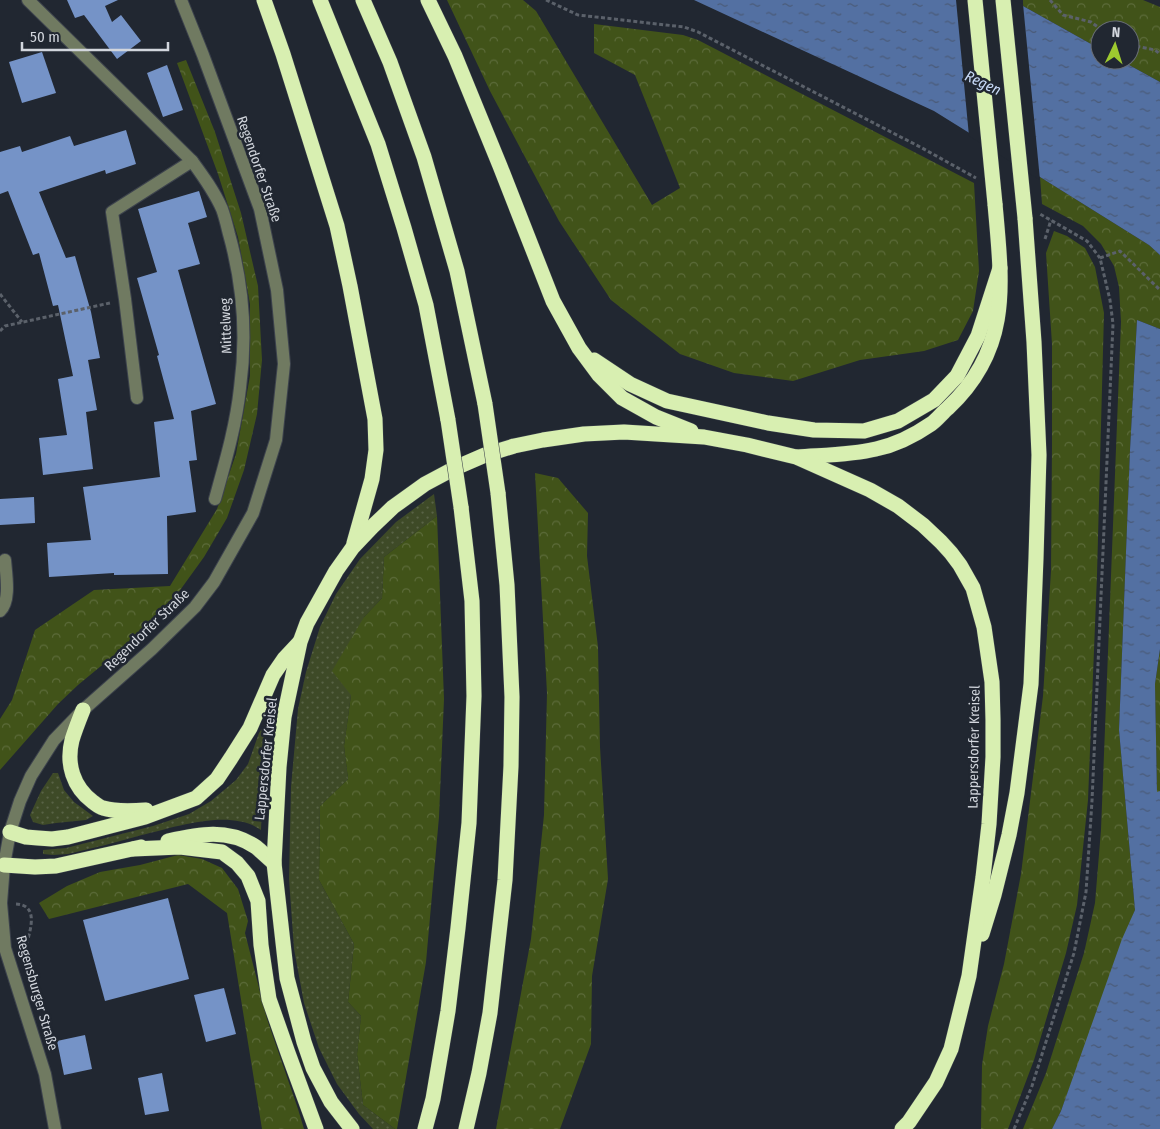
<svg xmlns="http://www.w3.org/2000/svg" width="1160" height="1129" font-family="'Fira Sans Condensed',sans-serif">
<defs>
<pattern id="grass-dots" width="8" height="8" patternUnits="userSpaceOnUse" patternTransform="scale(1.25)"><rect width="8" height="8" fill="#3e4a27"/><path d="M2 2h.1M6 6h.1" fill="none" stroke="#596346" stroke-width="1.8" stroke-linecap="round"/></pattern>
<pattern id="forest-crowns" width="20" height="18" patternUnits="userSpaceOnUse" patternTransform="scale(1.25)"><rect width="20" height="18" fill="#415319"/><path d="M2 6a3 3 0 1 1 6 0M12 15a3 3 0 1 1 6 0" fill="none" stroke="#5c6b3a"/></pattern>
<pattern id="water-ripples" width="26" height="14" patternUnits="userSpaceOnUse" patternTransform="scale(1.25)"><rect width="26" height="14" fill="#5370a2"/><path d="M2 4q2-2 4 0t4 0M15 11q2-2 4 0t4 0" fill="none" stroke="#4a5a77"/></pattern>
</defs>
<rect width="100%" height="100%" fill="#212731"/>
<g fill="url(#grass-dots)">
<polygon points="434,494 437,516 384,557 382,598 364,617 351,695 344,746 348,779 320,806 319,880 354,944 348,1002 361,1016 357,1054 363,1105 395,1129 373,1129 359,1114 337,1084 319,1048 304,1003 294,949 289,879 291,787 298,709 306,672 320,627 336,594 360,559 396,522"/>
<path d="M265,724L261,830C230,808 176,827 142,835C118,842 93,848 68,854L53,855L43,854V850L66,848L153,826L189,814L211,801L236,780L248,764L259,733Z"/>
<polygon points="53,773 58,773 64,790 74,802 93,816 86,820 56,823 43,825 33,822 30,815 41,791"/>
</g>
<g fill="url(#forest-crowns)">
<polygon points="447,0 523,0 536,11 652,205 680,188 635,75 594,53 594,24 683,35 698,40 974,183 979,271 973,311 958,340 924,351 860,360 793,381 734,373 680,354 611,300 559,221 490,91"/>
<polygon points="1023,0 1143,0 1160,7 1160,82 1120,60 1130,60 1130,30 1100,30 1100,49 1023,6"/>
<polygon points="186,60 215,132 241,213 258,286 262,360 257,414 244,470 227,518 204,557 178,593 141,633 78,685 58,704 0,770 0,719 12,700 35,630 94,590 170,586 217,509 236,454 250,376 250,304 238,237 218,174 177,63"/>
<polygon points="1040,177 1149,245 1160,255 1160,329 1137,320 1130,450 1119,730 1135,910 1061,1111 1052,1129 1023,1129 1046,1073 1084,953 1095,903 1101,830 1121,322 1119,287 1114,266 1101,244 1083,226 1042,204"/>
<polygon points="1054,231 1067,236 1085,248 1095,267 1104,313 1097,575 1088,800 1077,905 1066,953 1034,1060 1008,1129 981,1129 982,1065 988,1026 1004,964 1021,874 1043,696 1051,571 1052,445 1052,344 1046,253"/>
<polygon points="535,473 558,478 588,513 587,556 598,647 600,747 608,879 592,976 591,1044 560,1129 496,1129 531,939 544,815 547,693"/>
<polygon points="437,516 444,699 439,817 426,962 397,1129 395,1129 363,1105 357,1054 361,1016 348,1002 354,944 319,880 320,806 348,779 344,746 351,695 332,671 364,617 382,598 384,557"/>
<polygon points="1160,649 1160,791 1157,793 1155,684"/>
<polygon points="178,855 202,859 222,868 238,889 248,921 245,933 267,1019 298,1109 304,1129 262,1129 227,913 188,884 49,919 39,903 67,886 100,872 140,865"/>
</g>
<g fill="url(#water-ripples)">
<polygon points="694,0 1006,0 1023,6 1100,49 1100,60 1120,60 1160,82 1160,255 1149,245 934,111"/>
<polygon points="1137,320 1160,329 1160,649 1155,684 1157,792 1160,791 1160,1129 1052,1129 1061,1111 1122,939 1135,910 1119,730 1130,450"/>
</g>
<polygon fill="#212731" points="956,0 1013,0 1023,4 1040,180 969,136"/>
<g fill="#7593c7">
<polygon points="67,0 118,0 105,6 112,22 121,15 141,41 117,59 84,15 75,18"/>
<polygon points="42,52 56,93 22,103 9,62"/>
<polygon points="167,65 183,110 163,117 147,73"/>
<polygon points="126,130 136,164 106,174 105,170 39,192 66,258 75,256 91,312 100,358 88,360 97,410 86,412 93,469 43,475 39,438 67,435 58,379 73,376 58,305 53,306 39,253 33,255 8,191 0,194 0,152 20,146 22,152 70,136 74,146"/>
<polygon points="199,191 207,217 188,223 200,264 178,270 216,404 191,411 197,460 189,461 196,512 167,516 168,574 114,575 114,573 49,577 47,543 91,540 83,487 160,477 154,422 174,419 157,356 159,355 137,278 157,272 138,209"/>
<polygon points="34,497 35,523 0,525 0,499"/>
<polygon points="168,898 189,979 105,1001 83,920"/>
<polygon points="224,988 236,1034 206,1042 194,995"/>
<polygon points="85,1035 92,1069 64,1075 57,1041"/>
<polygon points="162,1073 169,1111 145,1115 138,1078"/>
</g>
<g fill="none" stroke-linecap="round" stroke-linejoin="round">
<defs>
<g id="minor">
<polyline points="28,0 192,161 112,212 125,299 137,398"/>
<path d="M192,161C203,176 214,191 222,209C225,217 227,226 229,234C243,284 247,337 240,388C236,426 225,463 215,499"/>
<path d="M0,611C11,601 6,574 5,560"/>
<polyline points="55,1129 45,1074 5,948 1,903 4,865 10,832 20,801 31,776 54,740 83,710 152,649 195,607 214,582 253,513 276,440 284,364 277,290 260,209 203,55 181,0"/>
</g>
<g id="highway">
<polyline points="264,0 283,54 337,226 350,286 375,419 376,450 372,479 354,543"/>
<polyline points="320,0 378,144 404,228 426,305 448,420"/>
<polyline points="363,0 390,62 424,157 457,271 485,404"/>
<polyline points="428,0 455,56 500,166 553,301 579,348 599,375 622,398 656,417 691,431"/>
<polyline points="594,360 630,384 667,401 768,423 814,430 864,431 898,421 934,400 957,376 978,336 1000,268"/>
<path d="M797,457C823,455 851,455 876,449C895,445 915,435 931,424C937,420 942,413 948,408C1012,348 1002,284 995,204"/>
<path d="M83,710C79,720 75,730 72,740C66,764 73,787 93,802C96,804 99,807 103,808C116,812 132,811 146,810"/>
<polyline points="10,832 26,837 38,838 52,839 68,837 145,817 196,798 217,779 231,758 250,728 273,675 284,659 299,643"/>
<path d="M168,841C199,834 228,828 256,847C262,852 268,858 274,863"/>
<polyline points="133,849 180,847 222,852 237,863 248,876 258,901 261,945 269,999 288,1053 316,1129"/>
<polyline points="4,865 35,867 56,866 141,847"/>
<polyline points="982,934 994,895 1009,835 1017,793 1031,684 1036,558 1039,455 1034,342 1025,218"/>
<polyline points="352,1129 331,1102 313,1068 304,1042 287,978 274,863 279,767 284,717 300,642 307,623 336,571 353,547 372,527 393,507 425,484 455,468 485,455 514,446 543,440 584,434 624,432 704,437 747,445 796,457 870,490 898,506 923,525 941,542 951,553 960,565 973,588 984,627 992,682 993,720 993,757 989,824 983,877 969,976 951,1049 936,1082 909,1122 902,1129"/>
<polyline points="425,1129 433,1099 448,1011 458,928 469,823 474,696 472,601 461,507"/>
<polyline points="466,1129 479,1073 490,1013 505,880 511,766 512,697 507,585 498,493"/>
</g>
</defs>
<use href="#minor" stroke="#3d434d" stroke-width="14"/>
<use href="#highway" stroke="#3d434d" stroke-width="16"/>
<g stroke="#5b616a" stroke-width="3" stroke-dasharray="4 2.5" stroke-linecap="butt">
<polyline points="546,0 578,15 684,27 698,32 922,148 976,178"/>
<polyline points="1050,0 1063,15 1091,22 1102,30"/>
<polyline points="1130,45 1155,50 1160,54"/>
<polyline points="1045,239 1051,220"/>
<polyline points="1100,258 1120,251 1160,290"/>
<polyline points="0,294 22,322"/>
<polyline points="0,331 5,326 110,303"/>
<path d="M16,904C42,905 28,937 24,952"/>
<polyline points="1014,1129 1032,1086 1074,953 1086,892 1092,801 1113,324 1110,300 1100,258 1087,241 1040,214"/>
</g>
<use href="#minor" stroke="#707a61" stroke-width="12"/>
<use href="#highway" stroke="#d8efb1" stroke-width="15"/>
<defs>
<g id="highway-bridge">
<polyline points="975,0 995,204"/>
<polyline points="1003,0 1025,218"/>
<polyline points="485,404 498,493"/>
<polyline points="448,420 461,507"/>
</g>
</defs>
<use href="#highway-bridge" stroke="#3d434d" stroke-width="16" stroke-linecap="butt"/>
<use href="#highway-bridge" stroke="#d8efb1" stroke-width="15"/>
</g>
<g text-anchor="middle" dominant-baseline="central" stroke-width="5" stroke-linejoin="round" paint-order="stroke">
<g font-size="14" fill="#d2d6dd" stroke="#212731">
<text transform="translate(259 169) rotate(71)">Regendorfer Straße</text>
<text transform="translate(226 326) rotate(-92)">Mittelweg</text>
<text transform="translate(147 630) rotate(-44)">Regendorfer Straße</text>
<text transform="translate(974 747) rotate(-89)">Lappersdorfer Kreisel</text>
<text transform="translate(266 759) rotate(-84)">Lappersdorfer Kreisel</text>
<text transform="translate(37 993) rotate(74)">Regensburger Straße</text>
</g>
<g font-size="15" font-style="italic" fill="#c7d9f7" stroke="#212731">
<text transform="translate(983 83) rotate(25)">Regen</text>
</g>
</g>
<g transform="translate(1115 45) rotate(4)"><circle r="24" fill="#212731" stroke="#686d76"/>
<path d="M0-4L9 19L0 12L-9 19Z" fill="#9eca2f"/>
<text y="-8" font-size="14" font-weight="bold" text-anchor="middle" fill="#d2d6dd">N</text>
</g>
<path d="M22 42v8h146v-8" fill="none" stroke="#d2d6dd" stroke-width="2.5"/>
<text x="30" y="42" font-size="15" fill="#d2d6dd" stroke="#212731" stroke-width="4" paint-order="stroke">50 m</text>
</svg>
